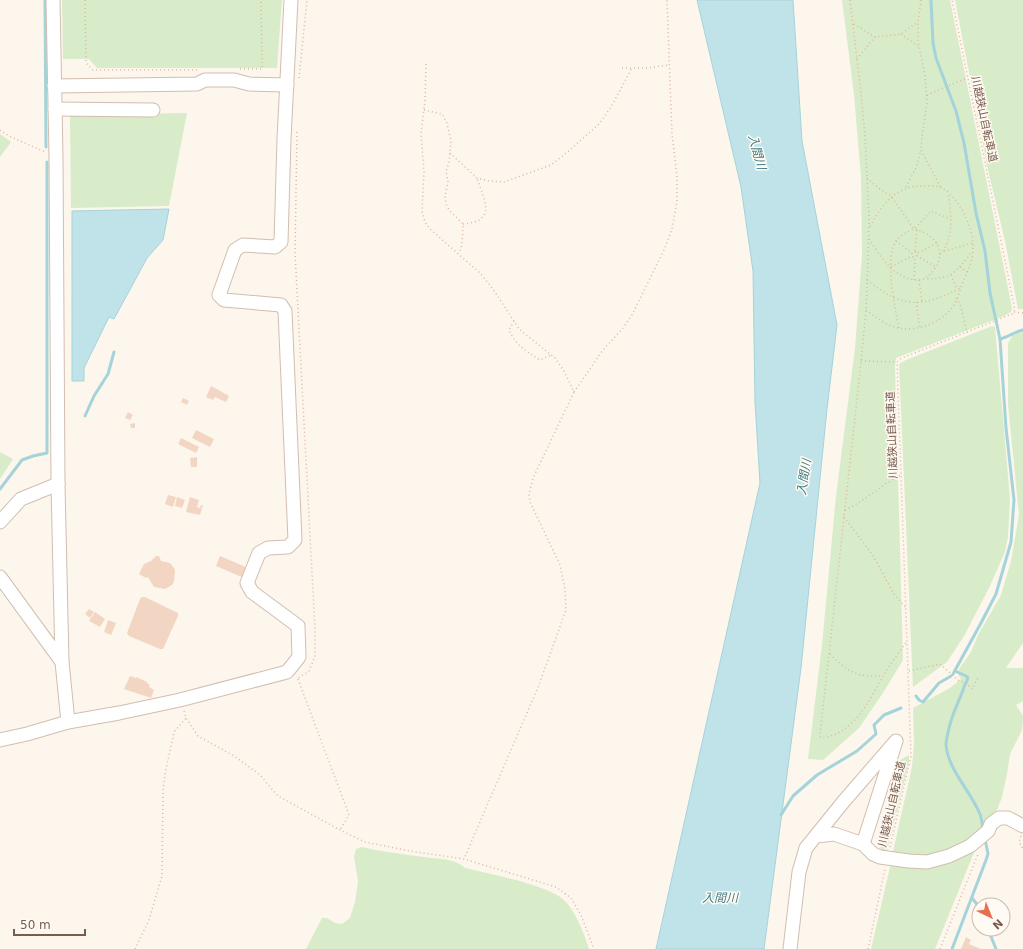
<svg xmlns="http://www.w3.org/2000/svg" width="1023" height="949" font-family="'DejaVu Sans','Noto Sans JP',sans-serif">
<rect width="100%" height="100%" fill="#fdf6ec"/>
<g fill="#d8ecc9">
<polygon points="62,0 282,0 277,68 97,68 89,59 63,59"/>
<polygon points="842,0 950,0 1012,308 1011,312 1004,316 896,358 895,366 903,660 883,693 859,728 823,760 808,759 822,645 836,496 855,348 862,254 861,178 854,95"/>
<polygon points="955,0 1023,0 1023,309 1018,309 1005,241 988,170"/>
<polygon points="187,113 169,206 71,208 70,115"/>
<polygon points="0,134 11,142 0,157"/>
<polygon points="992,326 995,327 1010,499 1008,537 1005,552 989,588 964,636 947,662 913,687 899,364 906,360"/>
<polygon points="1023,332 1023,643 1006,668 1023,668 1023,701 1016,705 1023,716 1022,730 1010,754 1007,774 1002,797 995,815 982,831 964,844 928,857 892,856 912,767 914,744 913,708 950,688 961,679 958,674 959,669 971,652 978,635 1001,595 1011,561 1019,515 1008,404 1008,343 1013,335"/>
<polygon points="0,452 13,459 0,479"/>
<polygon points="909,755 909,762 887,851 885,854 878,844 882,828 888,809 892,780 900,760"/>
<path d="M362,847C382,852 403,854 424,857C437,859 455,858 465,868C489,874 551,885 566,902C577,915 584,933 589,949H306L322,918H327L335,923L342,924L350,918L355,902L358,881L354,857L356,849Z"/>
<polygon points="975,850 935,949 871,949 891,863"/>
</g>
<g fill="#bfe3e8" stroke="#a5d3da">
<polygon points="697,0 793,0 802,141 837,325 827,409 801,668 764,949 656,949 760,483 755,402 753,271 741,187"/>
<polygon points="169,209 163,240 147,258 114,319 109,317 84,368 84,381 72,381 72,211"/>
</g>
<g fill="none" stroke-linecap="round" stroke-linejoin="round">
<g stroke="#a5d3da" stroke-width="3">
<polyline points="45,0 46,147"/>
<polyline points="931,0 933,43 936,58 956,111 964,143 976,213 985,251 990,293 1000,339 1006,428 1014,500 1011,542 996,594 981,623 953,674"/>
<path d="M1000,339C1008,337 1014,332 1023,330"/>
<polyline points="85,416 94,396 108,374 114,352"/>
<polyline points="0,489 22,460 33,456 47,453 47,162"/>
<polyline points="955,671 966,676 968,678 966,683"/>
<path d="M965,684C960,701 951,714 948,733C947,737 946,742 946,745C948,769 970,791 979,812C982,817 982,824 983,830"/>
<polyline points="916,696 919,700 923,702 939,683 951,676"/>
<polyline points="781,815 793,796 817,775 857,751 876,734 874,725 884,715 901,708"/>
<polyline points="972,898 979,907"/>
<polyline points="988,929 996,949"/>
<polyline points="952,949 986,860 988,854 985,839"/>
</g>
</g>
<g fill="#f3d5c3">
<polygon points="211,386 229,396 226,402 215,397 213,400 206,397"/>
<polygon points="183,398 189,401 187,405 181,402"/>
<polygon points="128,412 133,415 130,420 125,418"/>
<polygon points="135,423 135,428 131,428 130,424"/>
<polygon points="196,430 214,439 210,447 192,438"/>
<polygon points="181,438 199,447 196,453 178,444"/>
<polygon points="197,457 197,467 191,467 190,458"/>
<polygon points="168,495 176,497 173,507 165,504"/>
<polygon points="177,497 185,500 182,508 175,506"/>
<polygon points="190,497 199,500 197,507 200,508 201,505 203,505 200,515 186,512"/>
<polygon points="156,556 159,556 161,561 170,563 174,568 175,571 174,582 172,585 165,589 154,587 148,577 146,578 139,574 144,564 151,561"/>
<polygon points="220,556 248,568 244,578 216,566"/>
<polygon points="142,597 145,597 178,613 178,616 163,649 160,649 129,636 127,633 140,599"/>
<polygon points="89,609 94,612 90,618 85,614"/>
<polygon points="95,612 105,619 100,627 89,621"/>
<polygon points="108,620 116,623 111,635 104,632"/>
<polygon points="130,676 136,678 136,677 147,682 147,683 150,685 149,687 154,690 151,698 124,689"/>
<polygon points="966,937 971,940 969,944 981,949 961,949"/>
</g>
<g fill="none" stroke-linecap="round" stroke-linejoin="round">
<defs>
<g id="minor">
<polyline points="53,0 56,157 58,484 62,662 68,722 119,713 180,700 287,672 299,657 298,626 252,592 247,583 259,553 268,548 288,547 295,540 285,311 281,305 224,300 219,295 235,250 243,245 275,247 281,242 284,139 291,0"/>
<polyline points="54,86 197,84 205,80 234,80 249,84 287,85"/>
<polyline points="55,109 153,110"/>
<polyline points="0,522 21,499 58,484"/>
<polyline points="0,577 62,662"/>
<polyline points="0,740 27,734 68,722"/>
<polyline points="863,844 873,854 880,857 909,861 927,862 949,856 970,846 988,831 991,824 999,818 1008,818 1023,826"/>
<polyline points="790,949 799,872 806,848 844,801 896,741 863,844 834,834 816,836"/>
</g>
</defs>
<use href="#minor" stroke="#d1beb0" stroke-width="15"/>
<g stroke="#d9b8a5" stroke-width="1.5" stroke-dasharray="1 3" stroke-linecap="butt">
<polyline points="85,0 86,63 93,70 200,70"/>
<path d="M850,0L861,93L865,136L869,219L868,260L866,310L860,372L820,735L821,738C853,735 869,701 883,676C890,665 898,653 906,643"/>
<polyline points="921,0 918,22 918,41 925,76 927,103 922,137 921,150 941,188"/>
<polyline points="854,24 875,37 901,34 918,22"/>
<polyline points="901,34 918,46"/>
<polyline points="857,59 875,37"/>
<polyline points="426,64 425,101 421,133 424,172 422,211 425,222 430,229 480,273 493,289 519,329 555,358 564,371 574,392 533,478 529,494 530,502 560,565 565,589 566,610 539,685 464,859"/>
<polyline points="622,68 647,68 669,65"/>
<polyline points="240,69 262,69 261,0"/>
<polyline points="299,78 307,0"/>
<polyline points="927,95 967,78"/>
<polyline points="424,110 442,114 447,123 451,141 449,163 446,171 448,181 445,197 446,204 449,210 463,224 462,245 459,253"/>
<polyline points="0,130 9,136 45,152"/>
<polyline points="297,132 295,253 315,629 315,656 309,671 298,678"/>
<polyline points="450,153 477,178 489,181 504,182 551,165 570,150 600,123 611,107 632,68"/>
<polyline points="867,178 881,190 891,196 914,229 931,211 950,219"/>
<polyline points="906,187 916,168 921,150"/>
<path d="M463,224C498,221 484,201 477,178"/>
<path d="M869,239C880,256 893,278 916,280C919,280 922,279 925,279C952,279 956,272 972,252"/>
<polyline points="896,241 912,253"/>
<polyline points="915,251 917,230"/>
<polyline points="944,251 973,243"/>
<polyline points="918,253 937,243"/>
<path d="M940,254C955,239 951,212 948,193"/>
<polyline points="917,256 916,252 912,253 913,257 917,256 936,267"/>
<polyline points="891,267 912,256"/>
<polyline points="960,267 968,272"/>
<polyline points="951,275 957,289"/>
<path d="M867,280C903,309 923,308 962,287"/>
<polyline points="914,280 915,258"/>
<polyline points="919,280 922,302"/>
<polyline points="957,298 961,307 967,333"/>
<polyline points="916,302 920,328"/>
<path d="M866,310C873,315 879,320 887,324C909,335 940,326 954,305C958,298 960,290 963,282C968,271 973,260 973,248C974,229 959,197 942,188C936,185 927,186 921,186C895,186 881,206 870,227"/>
<polyline points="1014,312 1023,313"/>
<path d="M514,321L509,330C516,346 526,351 540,360L551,355"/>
<path d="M899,328C895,307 884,259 896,241C901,235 907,232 914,229C943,236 949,262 924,279"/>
<polyline points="861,361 897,362"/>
<polyline points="574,392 603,350 623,328 632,315 665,248 672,229 677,201 677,176 672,134 667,0"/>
<path d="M845,510C865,501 881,485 901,475"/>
<polyline points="844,517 872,554 894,594 906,608"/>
<path d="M830,654C848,672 858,678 883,676"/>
<polyline points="909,671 940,664 959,681 964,682 972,689 979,676"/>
<polyline points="298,679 349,815 340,830"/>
<polyline points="184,711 186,718 198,736 234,756 259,774 278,796 340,830 365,842 410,851 464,859 556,887 571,898 581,915 594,949"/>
<polyline points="1021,836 1019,842 1023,849"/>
<polyline points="890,847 911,756 897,362 902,358 1012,314 1015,310 952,0"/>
<polyline points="135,949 149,920 162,876 163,792 165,774 174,732 186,718"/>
<polyline points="868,949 885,869"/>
<polyline points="940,949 978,854"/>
</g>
<use href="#minor" stroke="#fff" stroke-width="13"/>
</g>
<g text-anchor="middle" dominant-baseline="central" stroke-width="3" stroke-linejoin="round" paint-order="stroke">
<g font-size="11" fill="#7a5c4d" stroke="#fffaf3">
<text transform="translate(984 119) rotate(78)">川越狭山自転車道</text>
<text transform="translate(892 435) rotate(-92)">川越狭山自転車道</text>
<text transform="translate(892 804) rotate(-77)">川越狭山自転車道</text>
</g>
<g font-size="12" font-style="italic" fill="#437c86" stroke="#fffaf3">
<text transform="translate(757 152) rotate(75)">入間川</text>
<text transform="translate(804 477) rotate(-81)">入間川</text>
<text x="720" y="898">入間川</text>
</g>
</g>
<g transform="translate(991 917) rotate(137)"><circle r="19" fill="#fffaf3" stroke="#cabbb1"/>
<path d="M0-3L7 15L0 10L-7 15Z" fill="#e76f51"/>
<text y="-6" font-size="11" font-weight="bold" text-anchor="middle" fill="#7a5c4d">N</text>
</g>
<path d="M14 929v6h71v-6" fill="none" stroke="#7a5c4d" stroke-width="2"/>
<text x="20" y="929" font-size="12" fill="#7a5c4d" stroke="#fffaf3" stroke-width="3" paint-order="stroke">50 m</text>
</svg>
